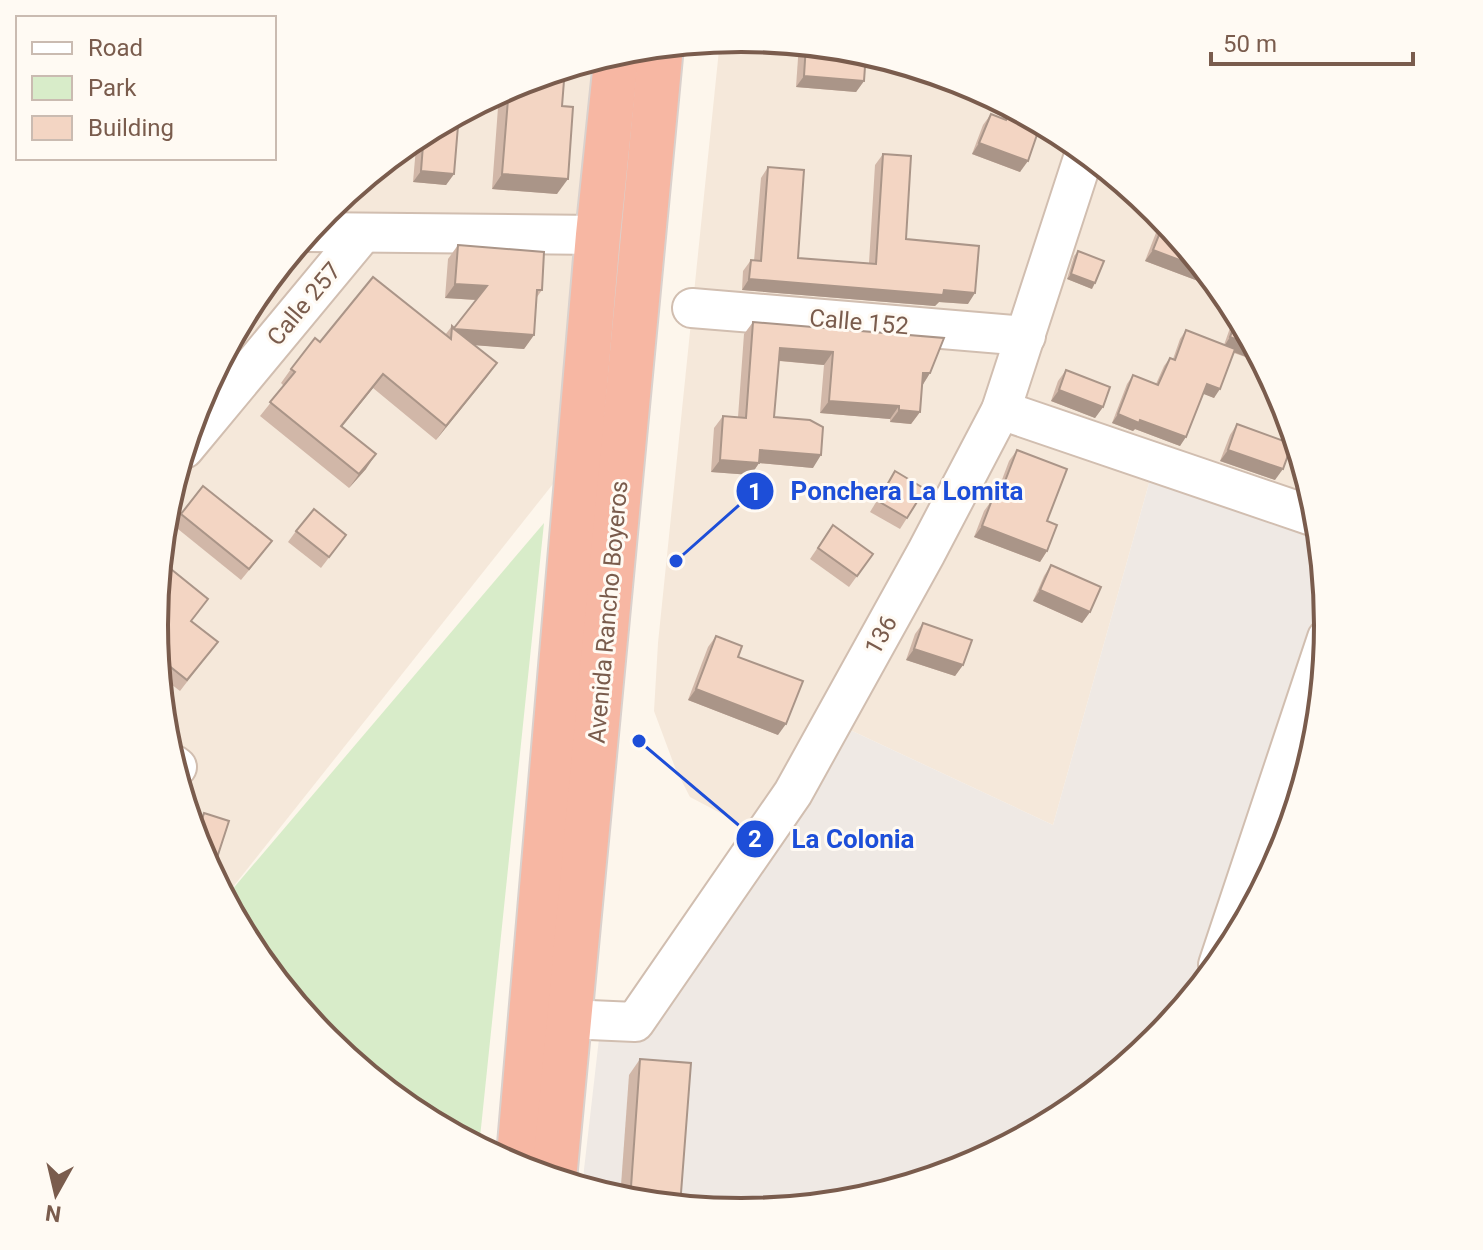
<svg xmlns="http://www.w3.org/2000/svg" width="1483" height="1250" font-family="Roboto,sans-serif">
<rect width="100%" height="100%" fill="#fdf6ec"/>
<g fill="#f5e8da">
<polygon points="742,38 856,49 967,83 1068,137 1157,210 1230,299 1284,401 1317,511 1155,462 1053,825 833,722 747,827 690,797 676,770 654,711 658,643 720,40"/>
<polygon points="610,55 580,450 225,897 199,849 166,739 155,625 166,510 199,400 254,299 327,210 416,137 517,83"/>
</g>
<polygon fill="#efe9e4" points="1155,462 1318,518 1328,625 1218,965 1156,1040 1067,1113 966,1167 856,1201 741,1212 627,1201 582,1187 601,1021 635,1022 833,722 1053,825"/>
<polygon fill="#d8ecc9" points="544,523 479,1147 415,1113 326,1040 253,951 225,898"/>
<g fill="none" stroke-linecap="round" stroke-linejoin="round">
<defs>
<g id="minor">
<polyline points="308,232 598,235"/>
<polyline points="692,308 1026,336"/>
<polyline points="1001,410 1318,518"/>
<polyline points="184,449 363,233"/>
<polyline points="173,764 177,767"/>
<polyline points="1218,965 1327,638"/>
<polyline points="567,1019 635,1022 793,793 926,553 1001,410 1085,152"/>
</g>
<g id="highway">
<polyline points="518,1168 598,235 617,52"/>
<polyline points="554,1179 661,46"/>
</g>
</defs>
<use href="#minor" stroke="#d1beb0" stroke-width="42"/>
<use href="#highway" stroke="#dad1cd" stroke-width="48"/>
<use href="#minor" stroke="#fff" stroke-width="38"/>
<use href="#highway" stroke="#f7b7a3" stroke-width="44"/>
</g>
<g fill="#d1b7a8">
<polygon points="799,44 856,49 864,81 856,92 796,87"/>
<polygon points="517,83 562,106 557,194 492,189 499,94 497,94"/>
<polygon points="1007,104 1041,123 1020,172 972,154 983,125 991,114 1002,118"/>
<polygon points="459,114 454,174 446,185 413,182 417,136"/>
<polygon points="883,154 906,239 968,304 939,302 935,306 742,290 743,271 751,260 754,261 761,178 768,167 798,258 869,263 875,165"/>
<polygon points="1164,219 1222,290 1145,261 1159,225"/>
<polygon points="458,245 542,290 537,297 534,335 524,349 475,345 497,363 436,440 373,388 342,427 366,469 349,488 260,416 284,386 281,383 291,369 320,342 445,335 452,326 454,328 476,300 445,298 448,259"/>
<polygon points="1078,251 1092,289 1067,279 1074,256"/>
<polygon points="1238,315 1262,363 1234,353 1214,398 1203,393 1180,446 1135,429 1133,431 1112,423 1127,384 1133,375 1156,384 1164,366 1170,358 1173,359 1180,339 1186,330 1224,345 1231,325"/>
<polygon points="753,322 930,373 922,386 920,412 911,424 890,422 890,419 820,413 824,365 779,361 774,417 813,468 759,463 751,475 711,472 714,428 723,416 738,417 744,334"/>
<polygon points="1066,370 1103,407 1095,418 1051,401 1058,381"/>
<polygon points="1237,424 1275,480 1220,461 1230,435"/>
<polygon points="1017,450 1047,521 1047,551 1040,562 974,537 984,511 992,500 994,501 1009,461"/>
<polygon points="895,471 907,518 900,529 870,512"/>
<polygon points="181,514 264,552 241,580 173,525"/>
<polygon points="833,525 873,554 849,587 810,559"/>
<polygon points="296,531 346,535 321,568 288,542"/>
<polygon points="1051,565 1090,612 1082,623 1033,601 1044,576"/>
<polygon points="208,599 191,621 210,652 180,691 159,675 154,625"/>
<polygon points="923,623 963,665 955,676 906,660 915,634"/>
<polygon points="716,636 738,657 778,735 688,700 708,647"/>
<polygon points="204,813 199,849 194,833 197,824"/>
<polygon points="640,1059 680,1206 627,1201 620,1199 629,1075"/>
</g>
<g fill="#aa9588">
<polygon points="804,76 864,81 856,92 796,87"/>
<polygon points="979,143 1028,161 1020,172 972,154"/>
<polygon points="421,171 454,174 446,185 413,182"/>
<polygon points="502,174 568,179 557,194 492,189"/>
<polygon points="1153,250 1206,270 1222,290 1145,261"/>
<polygon points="1071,274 1095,283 1092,289 1067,279"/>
<polygon points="749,279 944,290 975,293 968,304 939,302 935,306 742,290"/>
<polygon points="455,284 487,286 478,300 445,298"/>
<polygon points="454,329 534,335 524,349 448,343"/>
<polygon points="1230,337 1255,347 1263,362 1262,363 1223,348"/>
<polygon points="780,348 833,352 824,365 771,360"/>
<polygon points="497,363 487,377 436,440 446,426"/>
<polygon points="923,373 930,373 922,386"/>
<polygon points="383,374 373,388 331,440 341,426"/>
<polygon points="1207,384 1220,389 1214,398 1201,393"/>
<polygon points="1059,390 1103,407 1095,418 1051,401"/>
<polygon points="829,401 899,406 890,419 820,413"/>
<polygon points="899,410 920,412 911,424 890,422"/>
<polygon points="1118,414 1140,420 1186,437 1180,446 1135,429 1133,431 1112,423"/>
<polygon points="760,450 821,455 813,468 759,463 751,475 711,472 720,460"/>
<polygon points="1228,450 1283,469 1275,480 1220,461"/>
<polygon points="376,454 366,469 349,488 359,474"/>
<polygon points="982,526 1047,551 1040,562 974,537"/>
<polygon points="1040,590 1090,612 1082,623 1033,601"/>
<polygon points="914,649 963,665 955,676 906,660"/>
<polygon points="696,689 786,724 778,735 688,700"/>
</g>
<g fill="#f3d5c3" stroke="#aa9588" stroke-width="2">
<polygon points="806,44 856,49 866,52 864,81 804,76"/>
<polygon points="565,68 562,106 573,107 568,179 502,174 509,87 517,83"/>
<polygon points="1010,106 1041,123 1028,161 979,143 991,114 1006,120"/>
<polygon points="459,114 454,174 421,171 424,132"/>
<polygon points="883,154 911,156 906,239 979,246 975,293 944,290 943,295 749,279 751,260 761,261 768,167 804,170 798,258 876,264"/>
<polygon points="1165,220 1206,270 1153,250"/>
<polygon points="458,245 544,252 542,290 537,290 534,335 454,329 497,363 446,426 383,374 341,426 376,454 359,474 270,402 295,372 291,369 315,338 320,342 373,277 451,339 452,326 454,328 487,286 455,284"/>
<polygon points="1078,251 1104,261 1095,283 1071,274"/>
<polygon points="1238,316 1255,347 1230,337"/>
<polygon points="753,322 944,338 930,373 923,373 920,412 899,410 899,406 829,401 833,352 780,348 774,417 810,420 823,427 821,455 760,450 759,463 720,460 723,416 746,418"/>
<polygon points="1186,330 1235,349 1220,389 1207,384 1186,437 1140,420 1139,423 1118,414 1133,375 1158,385 1170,358 1175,360"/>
<polygon points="1066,370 1110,387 1103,407 1059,390"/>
<polygon points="1237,424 1292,444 1283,469 1228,450"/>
<polygon points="1017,450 1067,469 1047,521 1057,525 1047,551 982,526 992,500 997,502"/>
<polygon points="895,471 925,489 907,518 878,501"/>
<polygon points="203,486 272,541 249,569 181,514"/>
<polygon points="314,509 346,535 329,557 296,531"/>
<polygon points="833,525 873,554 857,576 818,548"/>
<polygon points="161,561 208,599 191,621 218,642 187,680 158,657 154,625"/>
<polygon points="1051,565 1101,587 1090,612 1040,590"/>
<polygon points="923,623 972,640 963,665 914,649"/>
<polygon points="716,636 742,646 738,657 803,681 786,724 696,689"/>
<polygon points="204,813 229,821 213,870 210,869 199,849 196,839"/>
<polygon points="640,1059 691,1063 680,1206 630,1201"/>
</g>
<g text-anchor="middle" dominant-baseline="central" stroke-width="6" stroke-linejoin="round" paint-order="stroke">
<g font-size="24" fill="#7a5c4d" stroke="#fffaf3">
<text transform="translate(304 304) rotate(-50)">Calle 257</text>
<text transform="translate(859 322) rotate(5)">Calle 152</text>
<text transform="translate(608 612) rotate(-85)">Avenida Rancho Boyeros</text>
<text transform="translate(881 635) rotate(-61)">136</text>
</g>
</g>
<path d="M0 0H1483V1250H0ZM168 625a573 573 0 1 1 1146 0a573 573 0 1 1-1146 0Z" fill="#fffaf3" fill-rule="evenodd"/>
<path fill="none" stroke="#7a5c4d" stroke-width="4" d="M168 625a573 573 0 1 1 1146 0a573 573 0 1 1-1146 0Z"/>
<path fill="none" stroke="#1d4ed8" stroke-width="3" d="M676 561L755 491M639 741L755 839"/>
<g fill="#1d4ed8" stroke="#fffaf3" stroke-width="3">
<circle cx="676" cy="561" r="8"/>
<circle cx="639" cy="741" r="8"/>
<circle cx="755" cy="491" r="20"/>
<circle cx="755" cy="839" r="20"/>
</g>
<g font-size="24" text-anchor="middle" font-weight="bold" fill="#fff">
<text x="755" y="500">1</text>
<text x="755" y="847">2</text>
</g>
<g font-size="26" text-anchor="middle" font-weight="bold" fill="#1d4ed8" stroke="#fffaf3" stroke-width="6" stroke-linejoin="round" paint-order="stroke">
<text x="907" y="500">Ponchera La Lomita</text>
<text x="853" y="848">La Colonia</text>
</g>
<rect x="16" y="16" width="260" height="144" fill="#fffaf3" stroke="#cabbb1" stroke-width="2"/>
<rect x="32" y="42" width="40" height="12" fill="#ffffff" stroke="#cabbb1" stroke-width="2"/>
<text x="88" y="56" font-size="24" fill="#7a5c4d">Road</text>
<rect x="32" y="76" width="40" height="24" fill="#d8ecc9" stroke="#cabbb1" stroke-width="2"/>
<text x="88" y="96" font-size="24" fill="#7a5c4d">Park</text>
<rect x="32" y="116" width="40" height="24" fill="#f3d5c3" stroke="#cabbb1" stroke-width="2"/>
<text x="88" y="136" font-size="24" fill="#7a5c4d">Building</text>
<g transform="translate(56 1194) rotate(188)" stroke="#fffaf3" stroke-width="6" paint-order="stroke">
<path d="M0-6L14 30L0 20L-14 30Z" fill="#7a5c4d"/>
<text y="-12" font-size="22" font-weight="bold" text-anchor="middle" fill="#7a5c4d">N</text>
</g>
<path d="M1211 52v12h202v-12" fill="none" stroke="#7a5c4d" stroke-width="4"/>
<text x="1223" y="52" font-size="24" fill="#7a5c4d" stroke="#fffaf3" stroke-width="6" paint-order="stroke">50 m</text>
</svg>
